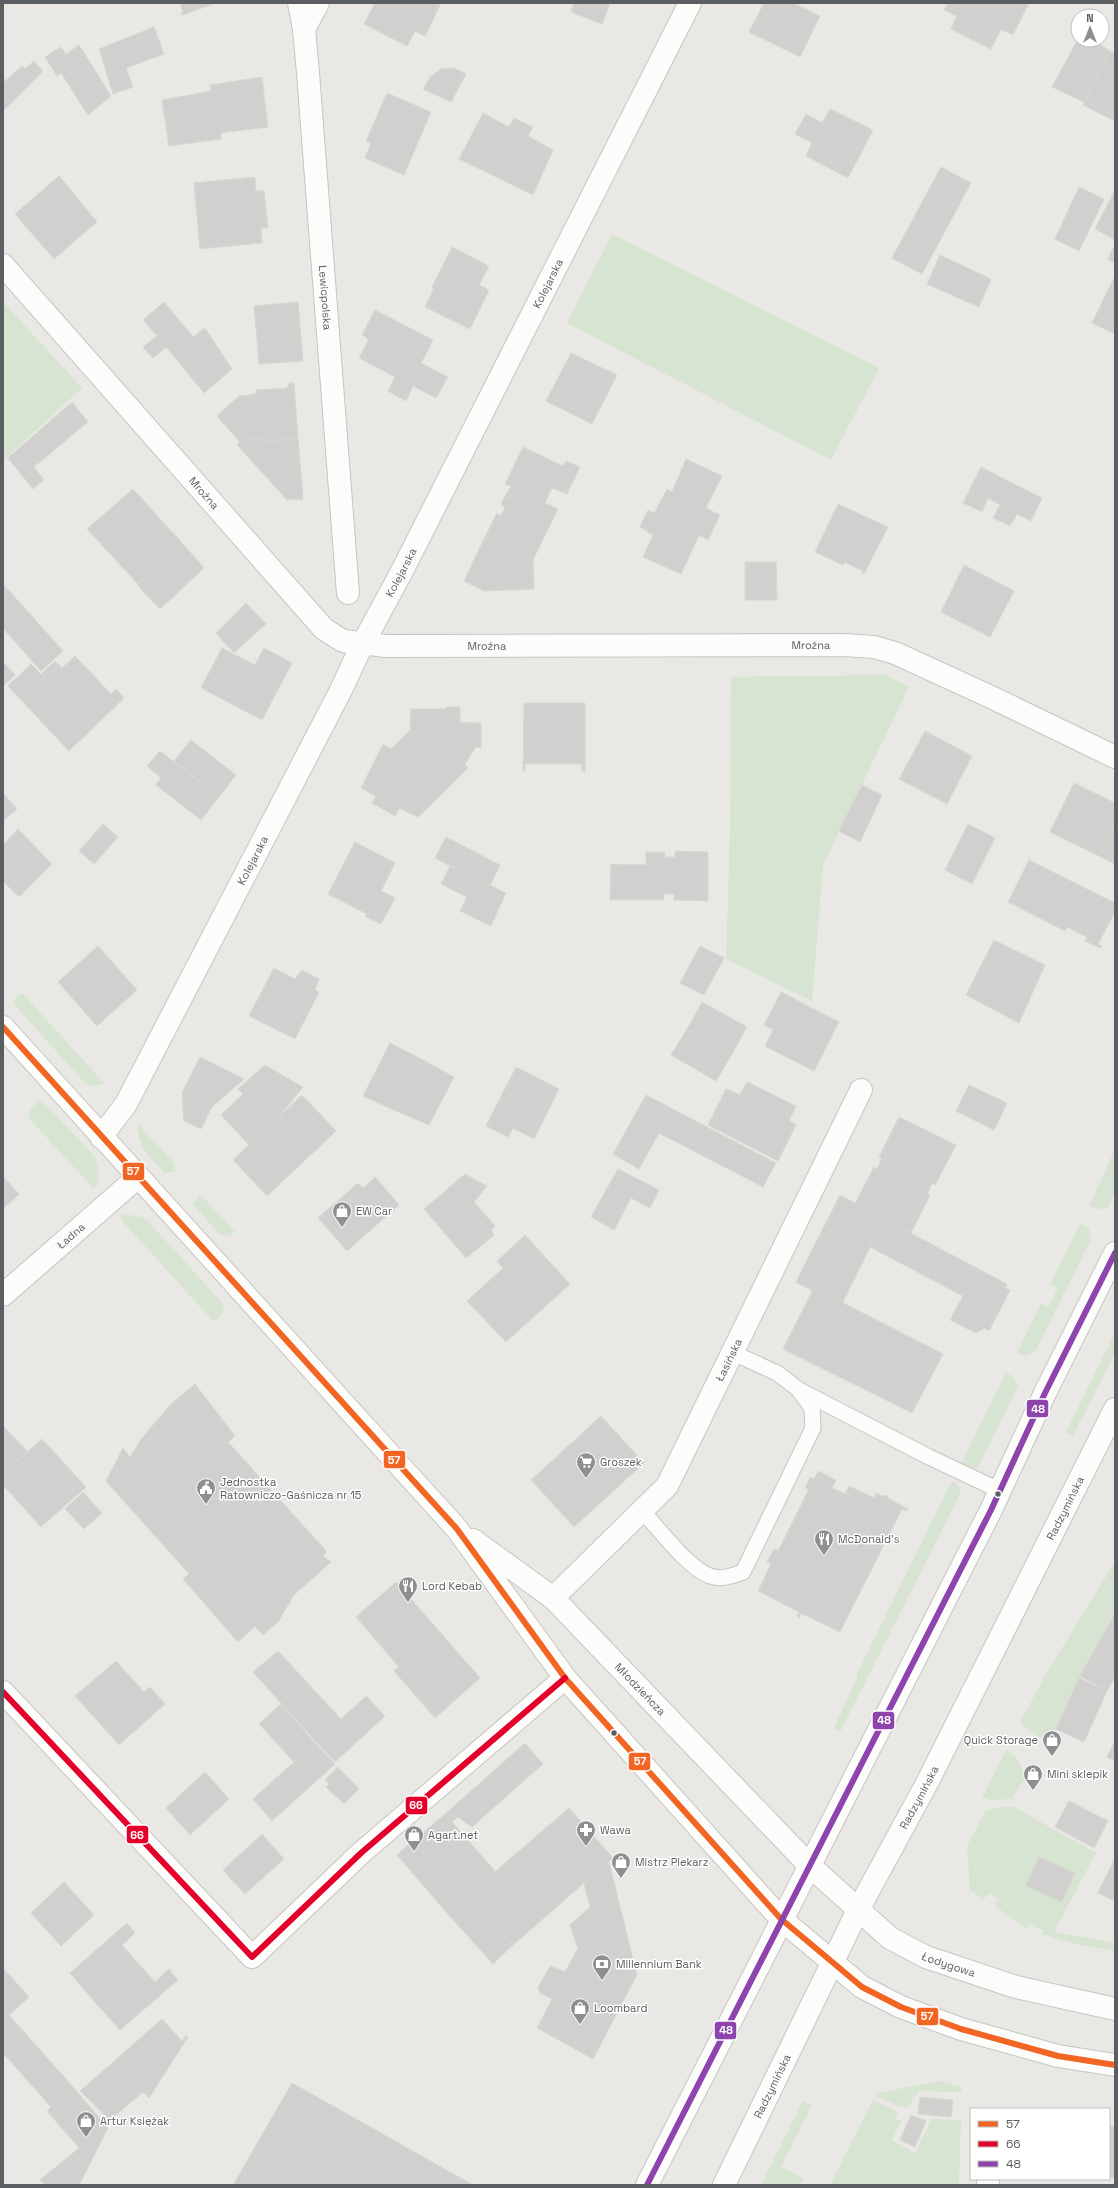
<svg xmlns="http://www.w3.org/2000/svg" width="1118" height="2188" font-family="'Space Grotesk',sans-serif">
<rect width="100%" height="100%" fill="#eae8e4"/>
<g fill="#d6e4d1">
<polygon points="612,234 879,368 831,460 567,323"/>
<polygon points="3,302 82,388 3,461"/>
<polygon points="885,675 909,687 823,865 812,1001 726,959 730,831 731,677"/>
<polygon points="22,993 105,1084 91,1086 84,1082 14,1004 15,998"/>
<path d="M39,1101L47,1106L95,1157C99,1169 101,1178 94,1189L28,1117L31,1109Z"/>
<path d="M138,1124L174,1163L175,1171L165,1173C151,1158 136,1146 138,1124Z"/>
<polygon points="1115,1149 1115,1193 1107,1208 1096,1209 1090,1205"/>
<polygon points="201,1195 235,1232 228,1236 220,1235 193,1204"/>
<polygon points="123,1214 142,1217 148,1221 224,1305 222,1314 214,1322 125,1224 120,1217"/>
<polygon points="1080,1224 1089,1228 1091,1239 1035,1352 1025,1356 1017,1353 1041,1304 1048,1307 1058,1288 1050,1285"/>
<polygon points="1115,1333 1115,1353 1073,1436 1066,1432"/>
<polygon points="1006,1373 1012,1376 1018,1386 978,1467 976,1468 961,1464"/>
<polygon points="952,1481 960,1487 961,1492 840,1732 834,1728 857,1678 858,1672"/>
<polygon points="1115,1562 1115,1610 1049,1743 1020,1723 1044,1677"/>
<polygon points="1006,1750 1017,1758 1025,1778 1012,1799 991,1800 982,1798"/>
<polygon points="1012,1806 1096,1853 1054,1932 1115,1943 1115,1951 1079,1945 1042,1934 1043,1931 1029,1924 1027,1929 995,1906 998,1899 989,1893 984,1899 970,1890 967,1846 986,1810"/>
<polygon points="939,2081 962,2087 961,2092 919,2091 907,2108 902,2105 901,2107 875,2096 877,2093"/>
<polygon points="873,2100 898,2112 895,2119 901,2121 892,2140 915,2153 932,2119 961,2120 959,2185 830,2185"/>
<polygon points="803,2101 812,2105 781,2167 804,2179 801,2185 761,2185"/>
</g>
<g fill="#d2d0ce" stroke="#d9d7d4">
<polygon points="180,3 216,3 182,15 181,13 183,12"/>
<polygon points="375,3 441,3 425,36 415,31 407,46 364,24"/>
<polygon points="574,3 610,3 602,24 571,12"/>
<polygon points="764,3 793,3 820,16 800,57 749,32"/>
<polygon points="948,3 1029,3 1013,35 1001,29 991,49 951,29 957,16 944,10"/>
<polygon points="154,27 164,54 126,68 133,87 113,94 99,49"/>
<polygon points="1078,39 1092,40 1110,51 1084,102 1052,87"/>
<polygon points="79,45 111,96 88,115 61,73 57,76 45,57 61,47 66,54"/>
<polygon points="1110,51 1115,53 1115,121 1083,105"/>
<polygon points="34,61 43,71 3,111 3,83 22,66 25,69"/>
<polygon points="454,68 466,74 451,102 423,89 430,77 441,69"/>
<polygon points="262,77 268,127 220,133 221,139 169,146 162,100 211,91 210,85"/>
<polygon points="387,93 431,112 404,175 365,158 371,143 366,141"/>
<polygon points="830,109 873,130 848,178 806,156 812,143 795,134 806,114 822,123"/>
<polygon points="483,113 509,127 514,118 533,127 528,136 553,150 533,195 459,159"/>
<polygon points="941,167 971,183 922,274 892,258"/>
<polygon points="59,176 97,222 54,259 15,214"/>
<polygon points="255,177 256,191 264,191 268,228 261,228 262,243 200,249 194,183"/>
<polygon points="1079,187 1104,199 1079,251 1055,239"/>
<polygon points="1115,190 1115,240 1095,229"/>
<polygon points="1115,244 1115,263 1108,259"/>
<polygon points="452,247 489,266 479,285 489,290 470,329 425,307 434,288 432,287"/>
<polygon points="940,255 991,279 979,307 927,284"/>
<polygon points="1115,276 1115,334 1092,323"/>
<polygon points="164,302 193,337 205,328 232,369 204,393 166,347 153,358 143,347 157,336 143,320"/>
<polygon points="298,302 303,361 259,364 254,306"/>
<polygon points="375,310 433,340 421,363 448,377 436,398 413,386 406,401 388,391 395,377 359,358 369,339 362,335"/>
<polygon points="571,353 617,375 592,424 546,401"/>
<polygon points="289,383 294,383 298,439 265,441 265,438 250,439 240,448 237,445 240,442 217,416 239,396 256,394 256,390 287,388"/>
<polygon points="72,402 88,422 34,467 44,480 33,489 8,458"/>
<polygon points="265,438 265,441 298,439 303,497 302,500 288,499 288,501 240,448 250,439"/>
<polygon points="523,447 563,466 566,461 580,467 567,494 552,488 545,503 521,492 516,501 505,496 511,486 505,484"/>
<polygon points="686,459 722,476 706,508 720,515 708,540 699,535 681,574 643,557 653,535 640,527 648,510 654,513 667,489 672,492"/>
<polygon points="981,467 1042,498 1031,521 1017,514 1010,526 993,518 1000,505 988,498 982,512 963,503"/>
<polygon points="133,489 183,544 138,584 87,529"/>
<polygon points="521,492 558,509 533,560 485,537 497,513 501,516 505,507 501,505 505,496 516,501"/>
<polygon points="838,504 888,527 864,574 862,573 863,571 844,562 843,565 815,552"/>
<polygon points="485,537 533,560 534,589 484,591 464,581"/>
<polygon points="183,544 204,568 160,609 137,585"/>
<polygon points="745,562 776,562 777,600 745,600"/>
<polygon points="964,565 1014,591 990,637 941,612"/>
<polygon points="3,584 63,651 41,671 3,628"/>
<polygon points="246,603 266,624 234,653 216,633"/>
<polygon points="222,648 255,665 264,648 292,663 262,720 201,688"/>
<polygon points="75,656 111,694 116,689 124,698 93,728 41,674 55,661 62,668"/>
<polygon points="3,662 15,675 3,686"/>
<polygon points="31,664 93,728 69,751 8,686"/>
<polygon points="524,703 585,703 585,772 582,771 582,764 525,764 525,771 523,771"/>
<polygon points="446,707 460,707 460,722 481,723 481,748 476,747 465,764 468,768 444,792 396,744 410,730 411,709 446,709"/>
<polygon points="925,731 972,756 947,804 899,779"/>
<polygon points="191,740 236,775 219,797 174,761"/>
<polygon points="383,744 391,749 396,744 444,792 418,817 399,808 395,816 372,803 376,796 361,788"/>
<polygon points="160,751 219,797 201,820 156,785 161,778 147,766"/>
<polygon points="1074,783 1115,803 1115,823 1099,856 1050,832"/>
<polygon points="862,785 882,795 860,842 839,831"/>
<polygon points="3,793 17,809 3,821"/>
<polygon points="1115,823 1115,864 1099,856"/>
<polygon points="103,824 118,837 94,864 79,851"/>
<polygon points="968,824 995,838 972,884 945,870"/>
<polygon points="18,829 52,864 19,897 3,881 3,845"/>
<polygon points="446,837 500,865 490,886 435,858"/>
<polygon points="355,842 395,863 381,891 395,898 381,924 365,916 367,914 328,894"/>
<polygon points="675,851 708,852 708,901 674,900 674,894 664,894 664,900 610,900 611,864 646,865 646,852 665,852 664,857 675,857"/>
<polygon points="1029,860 1115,903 1115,912 1098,944 1102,946 1100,948 1085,941 1087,937 1067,927 1065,931 1008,902"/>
<polygon points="450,866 506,893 491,926 460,911 467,897 441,884"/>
<polygon points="994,940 1045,965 1019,1023 966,995"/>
<polygon points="98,946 137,990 97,1026 58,982"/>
<polygon points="700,946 724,958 704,995 680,983"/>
<polygon points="274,968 295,979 302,970 319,979 315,990 319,992 295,1039 249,1016"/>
<polygon points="781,992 839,1022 814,1071 765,1046 773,1030 764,1025"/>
<polygon points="702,1002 747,1027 732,1054 687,1029"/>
<polygon points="687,1029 732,1054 716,1081 671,1055"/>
<polygon points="390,1043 423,1060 396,1111 363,1096"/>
<polygon points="200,1057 244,1079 212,1107 201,1129 184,1121 182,1093"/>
<polygon points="423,1060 454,1077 429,1125 396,1111"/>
<polygon points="265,1065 303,1087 283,1112 249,1145 221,1115 243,1094 238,1089"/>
<polygon points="516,1067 559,1089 534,1139 513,1128 508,1137 486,1126"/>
<polygon points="747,1082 796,1106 789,1121 796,1125 778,1161 708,1125 726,1089 740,1095"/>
<polygon points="969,1085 1007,1103 994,1130 956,1111"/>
<polygon points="302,1095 336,1131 267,1196 233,1160"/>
<polygon points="646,1095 776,1163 763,1187 659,1133 639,1169 613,1154"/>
<polygon points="899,1117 956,1145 935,1185 879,1157"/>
<polygon points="882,1158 932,1183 927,1194 930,1195 911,1233 855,1204 874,1167 877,1169"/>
<polygon points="618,1169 659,1190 650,1208 631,1198 614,1230 591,1217"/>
<polygon points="465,1174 487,1186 474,1202 495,1226 491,1230 494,1235 466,1258 424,1209"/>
<polygon points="3,1176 19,1194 3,1209"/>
<polygon points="375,1177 399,1205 347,1251 318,1218 358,1183 363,1188"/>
<polygon points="840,1195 884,1219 842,1304 814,1288 813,1291 796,1282"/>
<polygon points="884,1219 1007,1284 1005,1288 1010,1290 989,1331 985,1328 976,1333 950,1320 963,1296 870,1247"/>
<polygon points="525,1235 570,1284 506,1342 467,1301 503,1268 497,1261"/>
<polygon points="814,1288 943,1354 912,1413 783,1349"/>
<polygon points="195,1384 235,1436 228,1442 327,1552 323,1556 331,1562 294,1595 278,1622 263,1635 255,1626 238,1642 183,1579 189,1574 106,1481 123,1448 130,1457 142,1438 170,1405"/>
<polygon points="601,1416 644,1463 574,1527 531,1480"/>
<polygon points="3,1426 27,1451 3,1473"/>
<polygon points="42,1439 86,1487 41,1527 3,1485 3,1473"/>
<polygon points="818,1471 836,1480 832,1488 845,1494 849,1486 874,1498 876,1493 884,1497 885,1495 888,1496 887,1498 908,1509 907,1511 902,1509 840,1632 801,1613 799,1618 797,1616 799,1612 758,1591 771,1564 767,1562 774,1549 778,1551 809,1489 805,1488 810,1477 814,1479"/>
<polygon points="83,1492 102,1513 84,1529 65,1509"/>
<polygon points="396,1582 439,1631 399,1667 356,1617"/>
<polygon points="1115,1613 1115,1677 1107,1691 1080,1676"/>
<polygon points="439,1631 480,1678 435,1718 394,1671"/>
<polygon points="278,1651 341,1719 316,1742 253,1672"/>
<polygon points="116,1661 144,1692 150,1687 165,1704 119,1745 75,1696"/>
<polygon points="1079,1678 1107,1691 1084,1742 1056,1729"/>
<polygon points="366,1696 385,1716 335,1762 316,1742"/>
<polygon points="281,1704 315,1743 294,1762 259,1724"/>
<polygon points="1115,1741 1115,1761 1107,1757"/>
<polygon points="315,1743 335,1764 272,1821 253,1799"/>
<polygon points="525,1743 543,1764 472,1827 458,1817 452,1822 445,1814"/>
<polygon points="338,1767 359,1789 344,1804 326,1787 329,1784 325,1780"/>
<polygon points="205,1772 229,1799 190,1835 166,1808"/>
<polygon points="1069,1801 1108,1821 1094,1848 1055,1827"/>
<polygon points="569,1808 613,1858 513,1945 469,1894"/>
<polygon points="445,1814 495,1871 469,1894 464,1889 459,1893 413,1841"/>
<polygon points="262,1834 284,1859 245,1894 223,1870"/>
<polygon points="413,1841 459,1893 464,1889 469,1894 448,1914 397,1855"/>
<polygon points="1039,1857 1075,1873 1062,1902 1026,1886"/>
<polygon points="1115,1858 1115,1901 1098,1893"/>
<polygon points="609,1862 637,1975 593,2059 537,2028 552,1999 540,1993 538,1988 550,1966 565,1972 578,1948 570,1925 590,1907 584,1883"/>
<polygon points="64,1882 94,1915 61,1946 31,1913"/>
<polygon points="469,1894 513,1945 493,1964 448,1914"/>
<polygon points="127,1923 135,1933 122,1945 137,1962 94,2001 70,1973"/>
<polygon points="137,1962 155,1982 169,1969 178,1980 120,2030 94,2001"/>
<polygon points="3,1968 29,1997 9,2015 3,2008"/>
<polygon points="3,2008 73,2087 51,2107 3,2053"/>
<polygon points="162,2019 182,2041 186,2035 188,2037 149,2098 143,2092 110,2120 80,2091"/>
<polygon points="292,2083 310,2093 473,2185 233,2185"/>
<polygon points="73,2087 108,2128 79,2185 46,2185 40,2180 79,2148 47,2111"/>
<polygon points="920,2097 953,2100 951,2117 918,2114"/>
<polygon points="911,2115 926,2121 915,2147 900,2140"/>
<polygon points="1109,2126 1115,2127 1115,2178 1109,2178"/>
</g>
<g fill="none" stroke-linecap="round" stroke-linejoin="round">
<defs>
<g id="service">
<polyline points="801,1391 929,1457 1001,1491"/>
<path d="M643,1512C659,1529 688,1568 710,1576C721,1580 732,1576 743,1572L813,1428L812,1408L798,1389L777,1373L733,1353"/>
</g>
<g id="minor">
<path id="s1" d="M299,3L304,29L308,73L348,593"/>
<polyline points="304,29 318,3"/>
<path id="s2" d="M3,265L324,629L343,641L386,646L844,645L874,647L895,653L991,697L1115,757"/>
<path id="s3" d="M101,1137L126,1104L341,690L362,645L401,573L690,3"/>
<path id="s4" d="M3,1295L138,1177"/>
<path id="s5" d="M553,1598L667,1486L861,1090"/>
<polyline points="3,1692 252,1957 361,1853 565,1678"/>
<polyline points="988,2185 988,2179"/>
</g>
<g id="secondary">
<polyline points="3,1027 457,1529 565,1678 781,1919 862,1987 901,2007 961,2029 1058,2056 1115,2065"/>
<path id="s6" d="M473,1540L553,1598L809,1865L890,1938L926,1957L1016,1987L1115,2009"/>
<polyline points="647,2185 991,1510 1045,1393 1115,1253"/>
<path id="s7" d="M724,2185L858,1910L927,1783L1115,1409"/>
</g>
</defs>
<use href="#service" stroke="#c6c5c5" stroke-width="17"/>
<use href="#minor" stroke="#c6c5c5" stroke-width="24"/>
<use href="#secondary" stroke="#c5c5c5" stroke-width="24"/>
<use href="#service" stroke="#fcfcfb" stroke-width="15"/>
<use href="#minor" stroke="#fcfcfb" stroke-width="22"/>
<use href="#secondary" stroke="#fcfcfb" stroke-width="22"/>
<defs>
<polyline id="bus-1" points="3,1027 457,1529 565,1678 781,1919 862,1987 901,2007 961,2029 1058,2056 1115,2065"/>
<polyline id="bus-2" points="3,1692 252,1957 361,1853 565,1678"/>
<polyline id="bus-3" points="647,2185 991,1510 1045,1393 1115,1253"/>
</defs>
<use href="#bus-1" stroke="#fff" stroke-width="9"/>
<use href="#bus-2" stroke="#fff" stroke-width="9"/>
<use href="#bus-3" stroke="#fff" stroke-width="9"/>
<use href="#bus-1" stroke="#f26522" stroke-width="6"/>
<use href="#bus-2" stroke="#e4002b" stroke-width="6"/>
<use href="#bus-3" stroke="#8e44ad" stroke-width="6"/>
</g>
<defs>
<symbol id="shop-pin" viewBox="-11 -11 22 30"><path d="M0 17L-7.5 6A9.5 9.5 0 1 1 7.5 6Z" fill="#8d8f90" stroke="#fff"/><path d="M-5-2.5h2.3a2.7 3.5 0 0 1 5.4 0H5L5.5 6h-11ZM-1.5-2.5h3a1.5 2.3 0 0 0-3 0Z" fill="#fff"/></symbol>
<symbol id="supermarket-pin" viewBox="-11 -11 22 30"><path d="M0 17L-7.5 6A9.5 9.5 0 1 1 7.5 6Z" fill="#8d8f90" stroke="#fff"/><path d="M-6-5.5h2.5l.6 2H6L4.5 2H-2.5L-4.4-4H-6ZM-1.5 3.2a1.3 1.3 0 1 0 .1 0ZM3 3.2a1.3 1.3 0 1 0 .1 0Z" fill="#fff"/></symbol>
<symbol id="civic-pin" viewBox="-11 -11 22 30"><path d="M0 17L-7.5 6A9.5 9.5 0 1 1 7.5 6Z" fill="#8d8f90" stroke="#fff"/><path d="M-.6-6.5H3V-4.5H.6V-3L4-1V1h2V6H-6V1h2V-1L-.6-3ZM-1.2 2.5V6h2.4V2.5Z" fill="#fff"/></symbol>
<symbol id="restaurant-pin" viewBox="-11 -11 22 30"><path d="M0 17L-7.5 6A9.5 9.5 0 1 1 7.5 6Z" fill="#8d8f90" stroke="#fff"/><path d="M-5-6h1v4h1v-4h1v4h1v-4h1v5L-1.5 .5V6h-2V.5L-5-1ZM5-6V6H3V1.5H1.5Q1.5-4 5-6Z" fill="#fff"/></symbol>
<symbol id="pharmacy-pin" viewBox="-11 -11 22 30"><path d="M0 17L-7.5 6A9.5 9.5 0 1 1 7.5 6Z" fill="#8d8f90" stroke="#fff"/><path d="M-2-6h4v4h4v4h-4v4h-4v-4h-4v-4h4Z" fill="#fff"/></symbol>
<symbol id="bank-pin" viewBox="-11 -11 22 30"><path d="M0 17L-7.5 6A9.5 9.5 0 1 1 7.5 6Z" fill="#8d8f90" stroke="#fff"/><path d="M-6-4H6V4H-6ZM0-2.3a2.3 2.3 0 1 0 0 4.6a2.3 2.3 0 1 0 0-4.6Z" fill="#fff"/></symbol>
</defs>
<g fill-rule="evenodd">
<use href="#shop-pin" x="331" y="1200" width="22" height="30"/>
<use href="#supermarket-pin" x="575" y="1451" width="22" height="30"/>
<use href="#civic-pin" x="195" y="1477" width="22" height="30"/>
<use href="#restaurant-pin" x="813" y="1528" width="22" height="30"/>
<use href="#restaurant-pin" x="397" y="1575" width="22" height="30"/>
<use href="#shop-pin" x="1041" y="1729" width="22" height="30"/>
<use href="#shop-pin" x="1022" y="1763" width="22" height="30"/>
<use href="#pharmacy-pin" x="575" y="1819" width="22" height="30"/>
<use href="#shop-pin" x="403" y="1824" width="22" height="30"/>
<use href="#shop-pin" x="610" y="1851" width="22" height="30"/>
<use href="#bank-pin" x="591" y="1953" width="22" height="30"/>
<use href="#shop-pin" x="569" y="1997" width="22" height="30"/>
<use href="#shop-pin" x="75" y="2110" width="22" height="30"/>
</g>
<g fill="#5b5f62" stroke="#fff" stroke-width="1.5">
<circle cx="998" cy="1494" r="3.5"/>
<circle cx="614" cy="1733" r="3.5"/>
</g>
<g text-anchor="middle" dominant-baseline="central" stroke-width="3" stroke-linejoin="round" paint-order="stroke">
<g font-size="11" fill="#5b5f62" stroke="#fff">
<text stroke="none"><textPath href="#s3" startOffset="964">Kolejarska</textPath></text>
<text stroke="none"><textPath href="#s1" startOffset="296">Lewicpolska</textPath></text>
<text stroke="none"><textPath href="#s2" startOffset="304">Mroźna</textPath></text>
<text stroke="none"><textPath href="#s3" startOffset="640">Kolejarska</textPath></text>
<text stroke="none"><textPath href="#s2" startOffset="976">Mroźna</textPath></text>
<text stroke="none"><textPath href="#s2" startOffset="652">Mroźna</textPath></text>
<text stroke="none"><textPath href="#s3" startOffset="316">Kolejarska</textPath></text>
<text stroke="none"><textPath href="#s4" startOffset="90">Ładna</textPath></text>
<text stroke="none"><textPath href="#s5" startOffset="300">Łasińska</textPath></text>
<text stroke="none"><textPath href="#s7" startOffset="758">Radzymińska</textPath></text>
<text stroke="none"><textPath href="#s6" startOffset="225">Młodzieńcza</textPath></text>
<text stroke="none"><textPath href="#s7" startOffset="434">Radzymińska</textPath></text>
<text stroke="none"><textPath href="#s6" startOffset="642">Łodygowa</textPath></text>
<text stroke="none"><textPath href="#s7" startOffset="110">Radzymińska</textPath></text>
</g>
<g font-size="11" fill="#5b5f62" stroke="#fff" text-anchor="start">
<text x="356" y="1211">EW Car</text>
<text x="600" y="1462">Groszek</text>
<text x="220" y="1482">Jednostka<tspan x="220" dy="13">Ratowniczo-Gaśnicza nr 15</tspan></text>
<text x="838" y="1539">McDonald's</text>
<text x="422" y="1586">Lord Kebab</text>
<text x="1038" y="1740" text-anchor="end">Quick Storage</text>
<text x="1047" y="1774">Mini sklepik</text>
<text x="600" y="1830">Wawa</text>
<text x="428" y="1835">Agart.net</text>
<text x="635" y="1862">Mistrz Piekarz</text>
<text x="616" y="1964">Millennium Bank</text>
<text x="594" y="2008">Loombard</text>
<text x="100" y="2121">Artur Księżak</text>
</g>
</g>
<g stroke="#fff" stroke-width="1.5">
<rect x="122" y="1162" width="23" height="19" rx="4" fill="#f26522"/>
<rect x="1026" y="1399" width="23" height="19" rx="4" fill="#8e44ad"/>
<rect x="383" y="1450" width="23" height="19" rx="4" fill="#f26522"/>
<rect x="872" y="1711" width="23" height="19" rx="4" fill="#8e44ad"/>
<rect x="628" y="1752" width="23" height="19" rx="4" fill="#f26522"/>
<rect x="405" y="1796" width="23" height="19" rx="4" fill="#e4002b"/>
<rect x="126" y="1825" width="23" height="19" rx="4" fill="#e4002b"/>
<rect x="916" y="2007" width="23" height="19" rx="4" fill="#f26522"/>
<rect x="714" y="2021" width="23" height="19" rx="4" fill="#8e44ad"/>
</g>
<g font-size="11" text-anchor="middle" font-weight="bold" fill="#fff">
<text x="133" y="1175">57</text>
<text x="1038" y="1413">48</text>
<text x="394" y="1464">57</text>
<text x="884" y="1724">48</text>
<text x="640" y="1765">57</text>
<text x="416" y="1809">66</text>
<text x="137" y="1839">66</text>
<text x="927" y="2020">57</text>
<text x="726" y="2034">48</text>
</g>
<rect width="1118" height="2188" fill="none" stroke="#5b5f62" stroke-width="8"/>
<rect x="970" y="2108" width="140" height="72" fill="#ffffff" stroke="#bdbfc0"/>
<rect x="978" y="2121" width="20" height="6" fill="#f26522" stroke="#bdbfc0"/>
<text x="1006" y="2128" font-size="12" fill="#5b5f62">57</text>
<rect x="978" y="2141" width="20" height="6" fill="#e4002b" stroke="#bdbfc0"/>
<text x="1006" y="2148" font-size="12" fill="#5b5f62">66</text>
<rect x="978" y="2161" width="20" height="6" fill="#8e44ad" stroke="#bdbfc0"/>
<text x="1006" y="2168" font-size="12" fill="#5b5f62">48</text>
<g transform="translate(1090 28)"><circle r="19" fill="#ffffff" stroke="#bdbfc0"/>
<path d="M0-3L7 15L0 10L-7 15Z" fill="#8d8f90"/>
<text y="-6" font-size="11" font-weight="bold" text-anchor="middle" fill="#5b5f62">N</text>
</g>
</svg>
